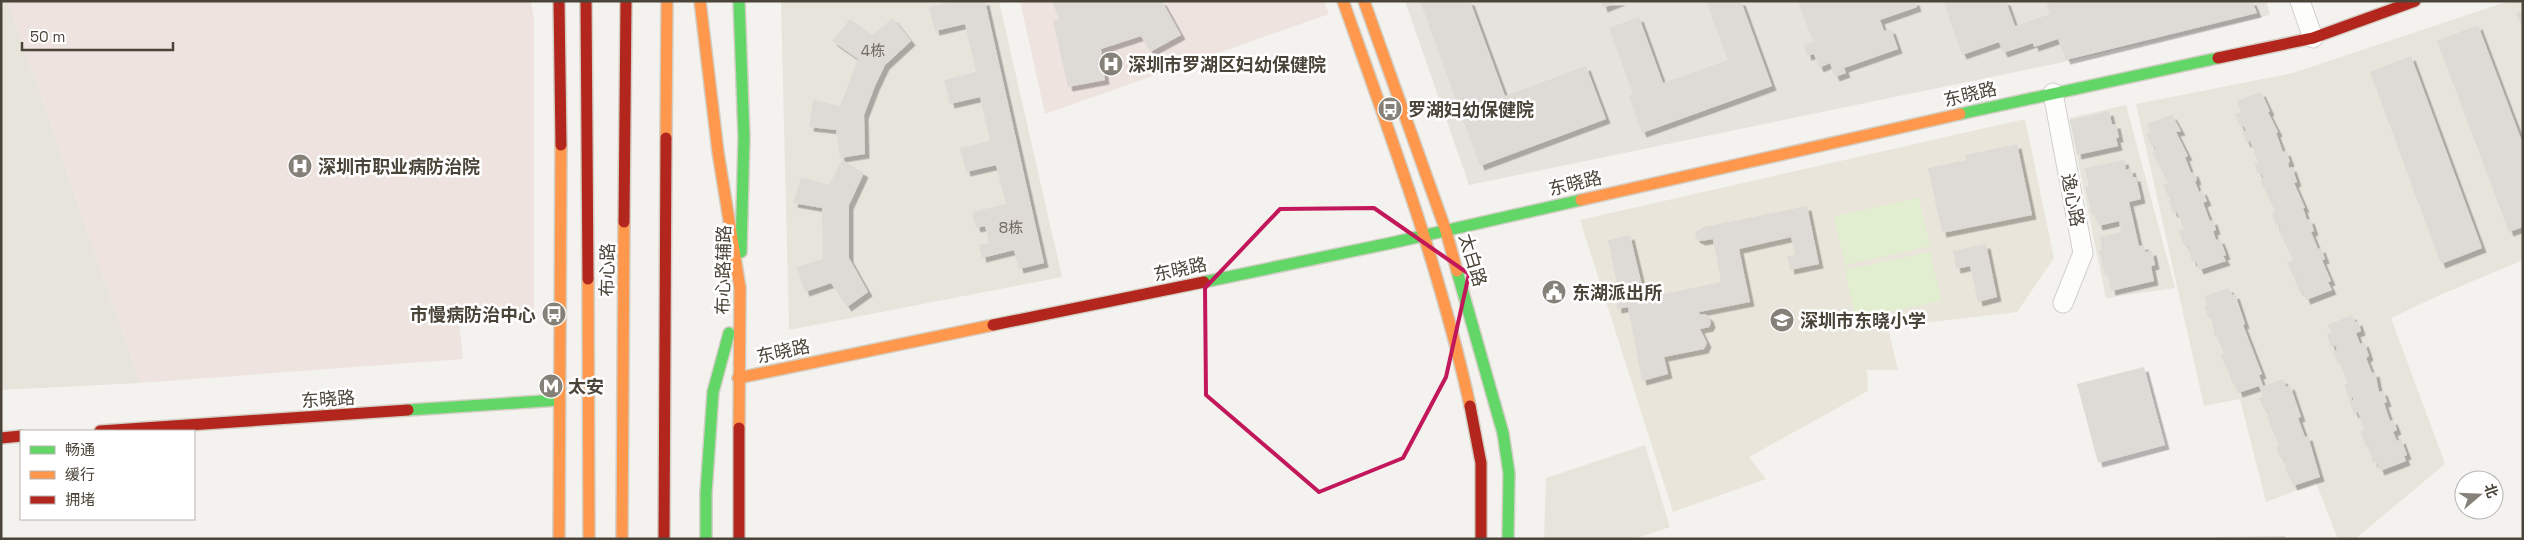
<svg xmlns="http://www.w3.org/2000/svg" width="2524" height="540" font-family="'Space Grotesk','Noto Sans SC',sans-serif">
<defs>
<filter id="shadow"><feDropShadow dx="4.5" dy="4.5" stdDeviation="0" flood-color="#0004"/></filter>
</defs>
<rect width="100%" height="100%" fill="#f4f2ee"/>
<g fill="#e7e4dc">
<polygon points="1,1 8,1 140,383 1,390"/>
<polygon points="781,1 999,1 1062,277 789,330"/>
<polygon points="2509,1 2523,1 2523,260 2440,295 2391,318 2445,464 2355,539 2338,539 2316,483 2266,502 2240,399 2204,406 2136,104 2293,73"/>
<polygon points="2126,105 2175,288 2106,298 2069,118"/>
<polygon points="1645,445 1670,527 1634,539 1544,539 1546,478"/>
</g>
<polygon fill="#e6e2de" points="1405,1 2266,1 2270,15 2064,62 1469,185"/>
<polygon fill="#eae5da" points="2025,119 2054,258 2017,312 1888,327 1898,370 1867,370 1868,391 1749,457 1766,479 1673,512 1580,220"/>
<g fill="#eee3df">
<polygon points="8,1 531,1 534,20 534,311 459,321 463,359 140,383"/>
<polygon points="1020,1 1324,1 1329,14 1045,114"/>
</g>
<g fill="#e1eecf">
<polygon points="1919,198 1930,246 1845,265 1834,216"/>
<polygon points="1930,252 1941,301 1856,319 1845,270"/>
</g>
<g fill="#dedbd6" filter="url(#shadow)">
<polygon points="955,1 985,1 1044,263 1019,269 1014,250 982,258 979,245 989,243 985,226 976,228 972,212 1006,204 996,165 966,172 960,148 990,141 980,97 950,104 944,80 976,72 965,24 935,31 929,7"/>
<polygon points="1052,1 1162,1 1181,35 1150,52 1141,36 1101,49 1105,80 1068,87 1053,21 1059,19"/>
<polygon points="1420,1 1470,1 1505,96 1586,66 1606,119 1480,166"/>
<polygon points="1601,1 1621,1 1603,8"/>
<polygon points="1706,1 1741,1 1772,86 1642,133 1629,96 1633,94 1609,28 1639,17 1663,83 1728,60"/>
<polygon points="1798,1 1915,1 1917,7 1880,20 1884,31 1891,29 1898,49 1844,68 1846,73 1835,77 1830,63 1819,68 1814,54 1807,56 1804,45 1813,42"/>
<polygon points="1943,1 2006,1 2015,26 2050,14 2046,4 2052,1 2252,1 2257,13 2066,60 2058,39 2034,47 2033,43 2003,53 1999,42 1962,55"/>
<polygon points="2523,11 2523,31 2516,13"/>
<polygon points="893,18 911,41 885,65 875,86 864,115 865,154 840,158 836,130 809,127 813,100 840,106 858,59 832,41 850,19 872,35"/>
<polygon points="2478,25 2523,144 2523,227 2509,232 2437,41"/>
<polygon points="2411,56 2482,248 2441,264 2370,72"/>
<polygon points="2261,92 2270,111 2268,112 2278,132 2276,133 2283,152 2286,151 2290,162 2288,163 2289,168 2292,167 2297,182 2294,183 2305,208 2303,208 2307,220 2310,219 2314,231 2311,232 2318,249 2321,248 2325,259 2322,260 2331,281 2328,282 2332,290 2306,300 2302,290 2299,291 2294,278 2297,277 2296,275 2293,276 2287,262 2293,260 2278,229 2281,229 2279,224 2276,225 2272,213 2275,211 2260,180 2264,179 2261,173 2258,174 2254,163 2258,162 2250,141 2246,143 2242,132 2246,131 2244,126 2240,127 2235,114 2241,112 2237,101"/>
<polygon points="2109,111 2112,124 2116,124 2119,138 2116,138 2118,146 2077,155 2070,120"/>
<polygon points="2172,115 2181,131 2176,132 2188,156 2185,157 2191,173 2194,172 2197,180 2195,181 2199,192 2202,190 2207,201 2203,203 2210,221 2213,220 2216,230 2213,231 2216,240 2220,239 2226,255 2223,256 2226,261 2199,270 2196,261 2192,262 2188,245 2185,247 2179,231 2184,229 2177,212 2173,213 2169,201 2173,199 2172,197 2169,198 2163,184 2168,183 2152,152 2156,150 2154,145 2151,146 2146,134 2150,132 2147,124"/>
<polygon points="2017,144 2032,215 1942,233 1928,168 1966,160 1965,155"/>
<polygon points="842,160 864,173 849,205 849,258 868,292 847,307 831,283 805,292 797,267 823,259 822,208 793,203 801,177 829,185"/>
<polygon points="2124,160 2126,170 2131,168 2133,177 2136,177 2141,199 2129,202 2139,246 2144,245 2145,252 2152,251 2155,265 2151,266 2154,281 2111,291 2108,275 2105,276 2099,250 2102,249 2100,237 2121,232 2119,221 2098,226 2095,214 2092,215 2085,187 2089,187 2085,168"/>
<polygon points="1807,206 1819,264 1790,270 1787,256 1795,255 1791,237 1739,249 1750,302 1699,312 1700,315 1705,314 1709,317 1711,323 1709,327 1700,329 1707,343 1704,349 1664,357 1668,374 1642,381 1628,307 1617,309 1616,299 1620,298 1608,240 1630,235 1645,298 1721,282 1713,239 1701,241 1695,238 1696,232 1704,227"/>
<polygon points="1986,244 1997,297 1978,302 1970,266 1956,269 1953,251"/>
<polygon points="2229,288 2232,295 2235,294 2245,324 2243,325 2262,374 2259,375 2263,386 2283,379 2286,387 2290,385 2301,417 2298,418 2305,437 2308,436 2320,477 2293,486 2284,466 2286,466 2283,457 2280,458 2276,447 2279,446 2267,416 2269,416 2267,409 2264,410 2259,398 2263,397 2259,386 2238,393 2235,383 2232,384 2228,368 2226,369 2221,355 2224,354 2217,336 2215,337 2211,317 2209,318 2204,307 2207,306 2204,296"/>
<polygon points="2352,315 2355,322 2358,321 2361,331 2356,333 2360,344 2364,342 2369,356 2366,358 2372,373 2375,372 2379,392 2383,391 2387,402 2384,403 2390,421 2393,420 2397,430 2393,432 2397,441 2401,439 2407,455 2404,456 2406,461 2380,471 2376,461 2373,463 2369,446 2366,447 2360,431 2364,430 2358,412 2354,414 2349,401 2353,400 2353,397 2349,399 2344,385 2348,383 2340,363 2338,364 2333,352 2337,350 2335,345 2331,347 2327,334 2331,333 2328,325"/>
<polygon points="2144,367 2165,445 2098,463 2077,384"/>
<polygon points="2285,536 2285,539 2216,539 2216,537"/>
</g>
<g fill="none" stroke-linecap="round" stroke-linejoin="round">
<defs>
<g id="street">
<polyline points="2300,1 2313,38"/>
<polyline points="2053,93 2083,253 2063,303"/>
</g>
<g id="fast">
<polyline points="739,1 744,137 741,252"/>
<polyline points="1960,114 2218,58"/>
<polyline points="1457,271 1503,433 1509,473 1508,539"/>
<polyline points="1204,282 1391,243 1581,200"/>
<polyline points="408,410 559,400"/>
<polyline points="706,539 706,493 713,392 729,333"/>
</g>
<g id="slow">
<polyline points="700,1 718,152 740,288 739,428"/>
<path d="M1343,1C1390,134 1440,268 1470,406"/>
<polyline points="1364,1 1446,231 1457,271"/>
<polyline points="666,138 667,1"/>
<polyline points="1581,200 1960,114"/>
<polyline points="588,279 589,539"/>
<polyline points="738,378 993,325"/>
<polyline points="559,539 561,145"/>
<polyline points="622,539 624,222"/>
</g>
<g id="jam">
<polyline points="559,1 561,145"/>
<polyline points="586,1 588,279"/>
<polyline points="2218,58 2313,38 2415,1"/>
<polyline points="624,222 626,1"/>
<polyline points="993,325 1204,282"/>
<polyline points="1470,406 1481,463 1481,539"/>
<polyline points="100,431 408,410"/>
<polyline points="1,438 21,436"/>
<polyline points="664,539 666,138"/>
<polyline points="739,539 739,428"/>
</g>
</defs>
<use href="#street" stroke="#d2d0cb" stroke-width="21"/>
<use href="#fast" stroke="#d3cfc5" stroke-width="14"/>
<use href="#slow" stroke="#d3cfc5" stroke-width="14"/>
<use href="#jam" stroke="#d3cfc5" stroke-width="14"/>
<use href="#street" stroke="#fdfdfc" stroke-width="19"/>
<use href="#fast" stroke="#63d668" stroke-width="11"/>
<use href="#slow" stroke="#ff974d" stroke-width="11"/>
<use href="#jam" stroke="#b3261e" stroke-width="11"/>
</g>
<path fill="none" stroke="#c2185b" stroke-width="4" stroke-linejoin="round" d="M1374,208L1469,274L1446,377L1403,458L1319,492L1206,395L1205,288L1280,209Z"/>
<defs>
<symbol id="hospital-disc" viewBox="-11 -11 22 22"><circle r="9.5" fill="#868178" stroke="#fff"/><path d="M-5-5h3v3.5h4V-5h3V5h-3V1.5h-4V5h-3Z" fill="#fff"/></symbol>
<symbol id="bus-disc" viewBox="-11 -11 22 22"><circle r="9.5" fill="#868178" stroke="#fff"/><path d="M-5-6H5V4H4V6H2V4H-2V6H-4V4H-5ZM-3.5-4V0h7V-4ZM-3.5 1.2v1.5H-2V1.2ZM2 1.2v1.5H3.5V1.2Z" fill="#fff"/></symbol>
<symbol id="civic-disc" viewBox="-11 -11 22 22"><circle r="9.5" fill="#868178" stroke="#fff"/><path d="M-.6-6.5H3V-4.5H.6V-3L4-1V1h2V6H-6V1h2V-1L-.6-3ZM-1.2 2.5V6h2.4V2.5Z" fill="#fff"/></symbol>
<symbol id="school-disc" viewBox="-11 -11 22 22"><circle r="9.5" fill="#868178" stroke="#fff"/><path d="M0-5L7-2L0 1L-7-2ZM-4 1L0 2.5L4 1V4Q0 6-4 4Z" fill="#fff"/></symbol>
<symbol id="metro-disc" viewBox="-11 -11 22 22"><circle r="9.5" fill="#868178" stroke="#fff"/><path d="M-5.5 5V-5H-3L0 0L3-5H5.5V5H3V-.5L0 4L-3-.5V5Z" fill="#fff"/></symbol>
</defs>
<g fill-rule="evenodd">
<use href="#hospital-disc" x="1097" y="50" width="28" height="28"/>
<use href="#bus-disc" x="1376" y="95" width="28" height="28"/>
<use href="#hospital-disc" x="286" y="152" width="28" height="28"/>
<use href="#civic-disc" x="1540" y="278" width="28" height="28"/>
<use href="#bus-disc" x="540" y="300" width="28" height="28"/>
<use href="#school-disc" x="1768" y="306" width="28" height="28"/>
<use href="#metro-disc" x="537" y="372" width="28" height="28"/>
</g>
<g text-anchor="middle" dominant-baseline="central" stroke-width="5" stroke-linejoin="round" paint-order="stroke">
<g font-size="15" fill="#706a61">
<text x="873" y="50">4栋</text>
<text x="1011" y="227">8栋</text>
</g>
<g font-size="18" font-weight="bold" fill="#4b4439" stroke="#fff" text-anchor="start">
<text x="1128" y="64">深圳市罗湖区妇幼保健院</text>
<text x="1408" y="109">罗湖妇幼保健院</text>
<text x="318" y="166">深圳市职业病防治院</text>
<text x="1572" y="292">东湖派出所</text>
<text x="536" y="314" text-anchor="end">市慢病防治中心</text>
<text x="1800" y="320">深圳市东晓小学</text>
<text x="568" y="386">太安</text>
</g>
<g font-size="18" fill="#4b4439" stroke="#fff">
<text transform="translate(1970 94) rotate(-13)">东晓路</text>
<text transform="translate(1575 183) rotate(-13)">东晓路</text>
<text transform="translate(2073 200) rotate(79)">逸心路</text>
<text transform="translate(1473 260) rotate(73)">太白路</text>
<text transform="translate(1180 269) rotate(-12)">东晓路</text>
<text transform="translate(607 270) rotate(-89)">布心路</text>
<text transform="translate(723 270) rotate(-89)">布心路辅路</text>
<text transform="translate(783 351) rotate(-12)">东晓路</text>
<text transform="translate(328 399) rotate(-4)">东晓路</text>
</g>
</g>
<rect width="2524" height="540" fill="none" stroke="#4b4439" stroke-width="5"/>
<rect x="20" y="430" width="175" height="90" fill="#ffffff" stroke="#b7b4b0"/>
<rect x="30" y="446" width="25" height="8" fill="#63d668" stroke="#b7b4b0"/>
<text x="65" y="455" font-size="15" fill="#4b4439">畅通</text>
<rect x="30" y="471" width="25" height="8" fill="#ff974d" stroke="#b7b4b0"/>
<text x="65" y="480" font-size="15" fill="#4b4439">缓行</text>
<rect x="30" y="496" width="25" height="8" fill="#b3261e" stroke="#b7b4b0"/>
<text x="65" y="505" font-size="15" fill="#4b4439">拥堵</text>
<g transform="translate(2479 495) rotate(71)"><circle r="24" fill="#ffffff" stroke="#b7b4b0"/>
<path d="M0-4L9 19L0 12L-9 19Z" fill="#868178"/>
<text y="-8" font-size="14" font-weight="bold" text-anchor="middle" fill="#4b4439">北</text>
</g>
<path d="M22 42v8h151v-8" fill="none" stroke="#4b4439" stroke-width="2.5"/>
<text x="30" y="42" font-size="15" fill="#4b4439" stroke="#ffffff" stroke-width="4" paint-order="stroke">50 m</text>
</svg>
